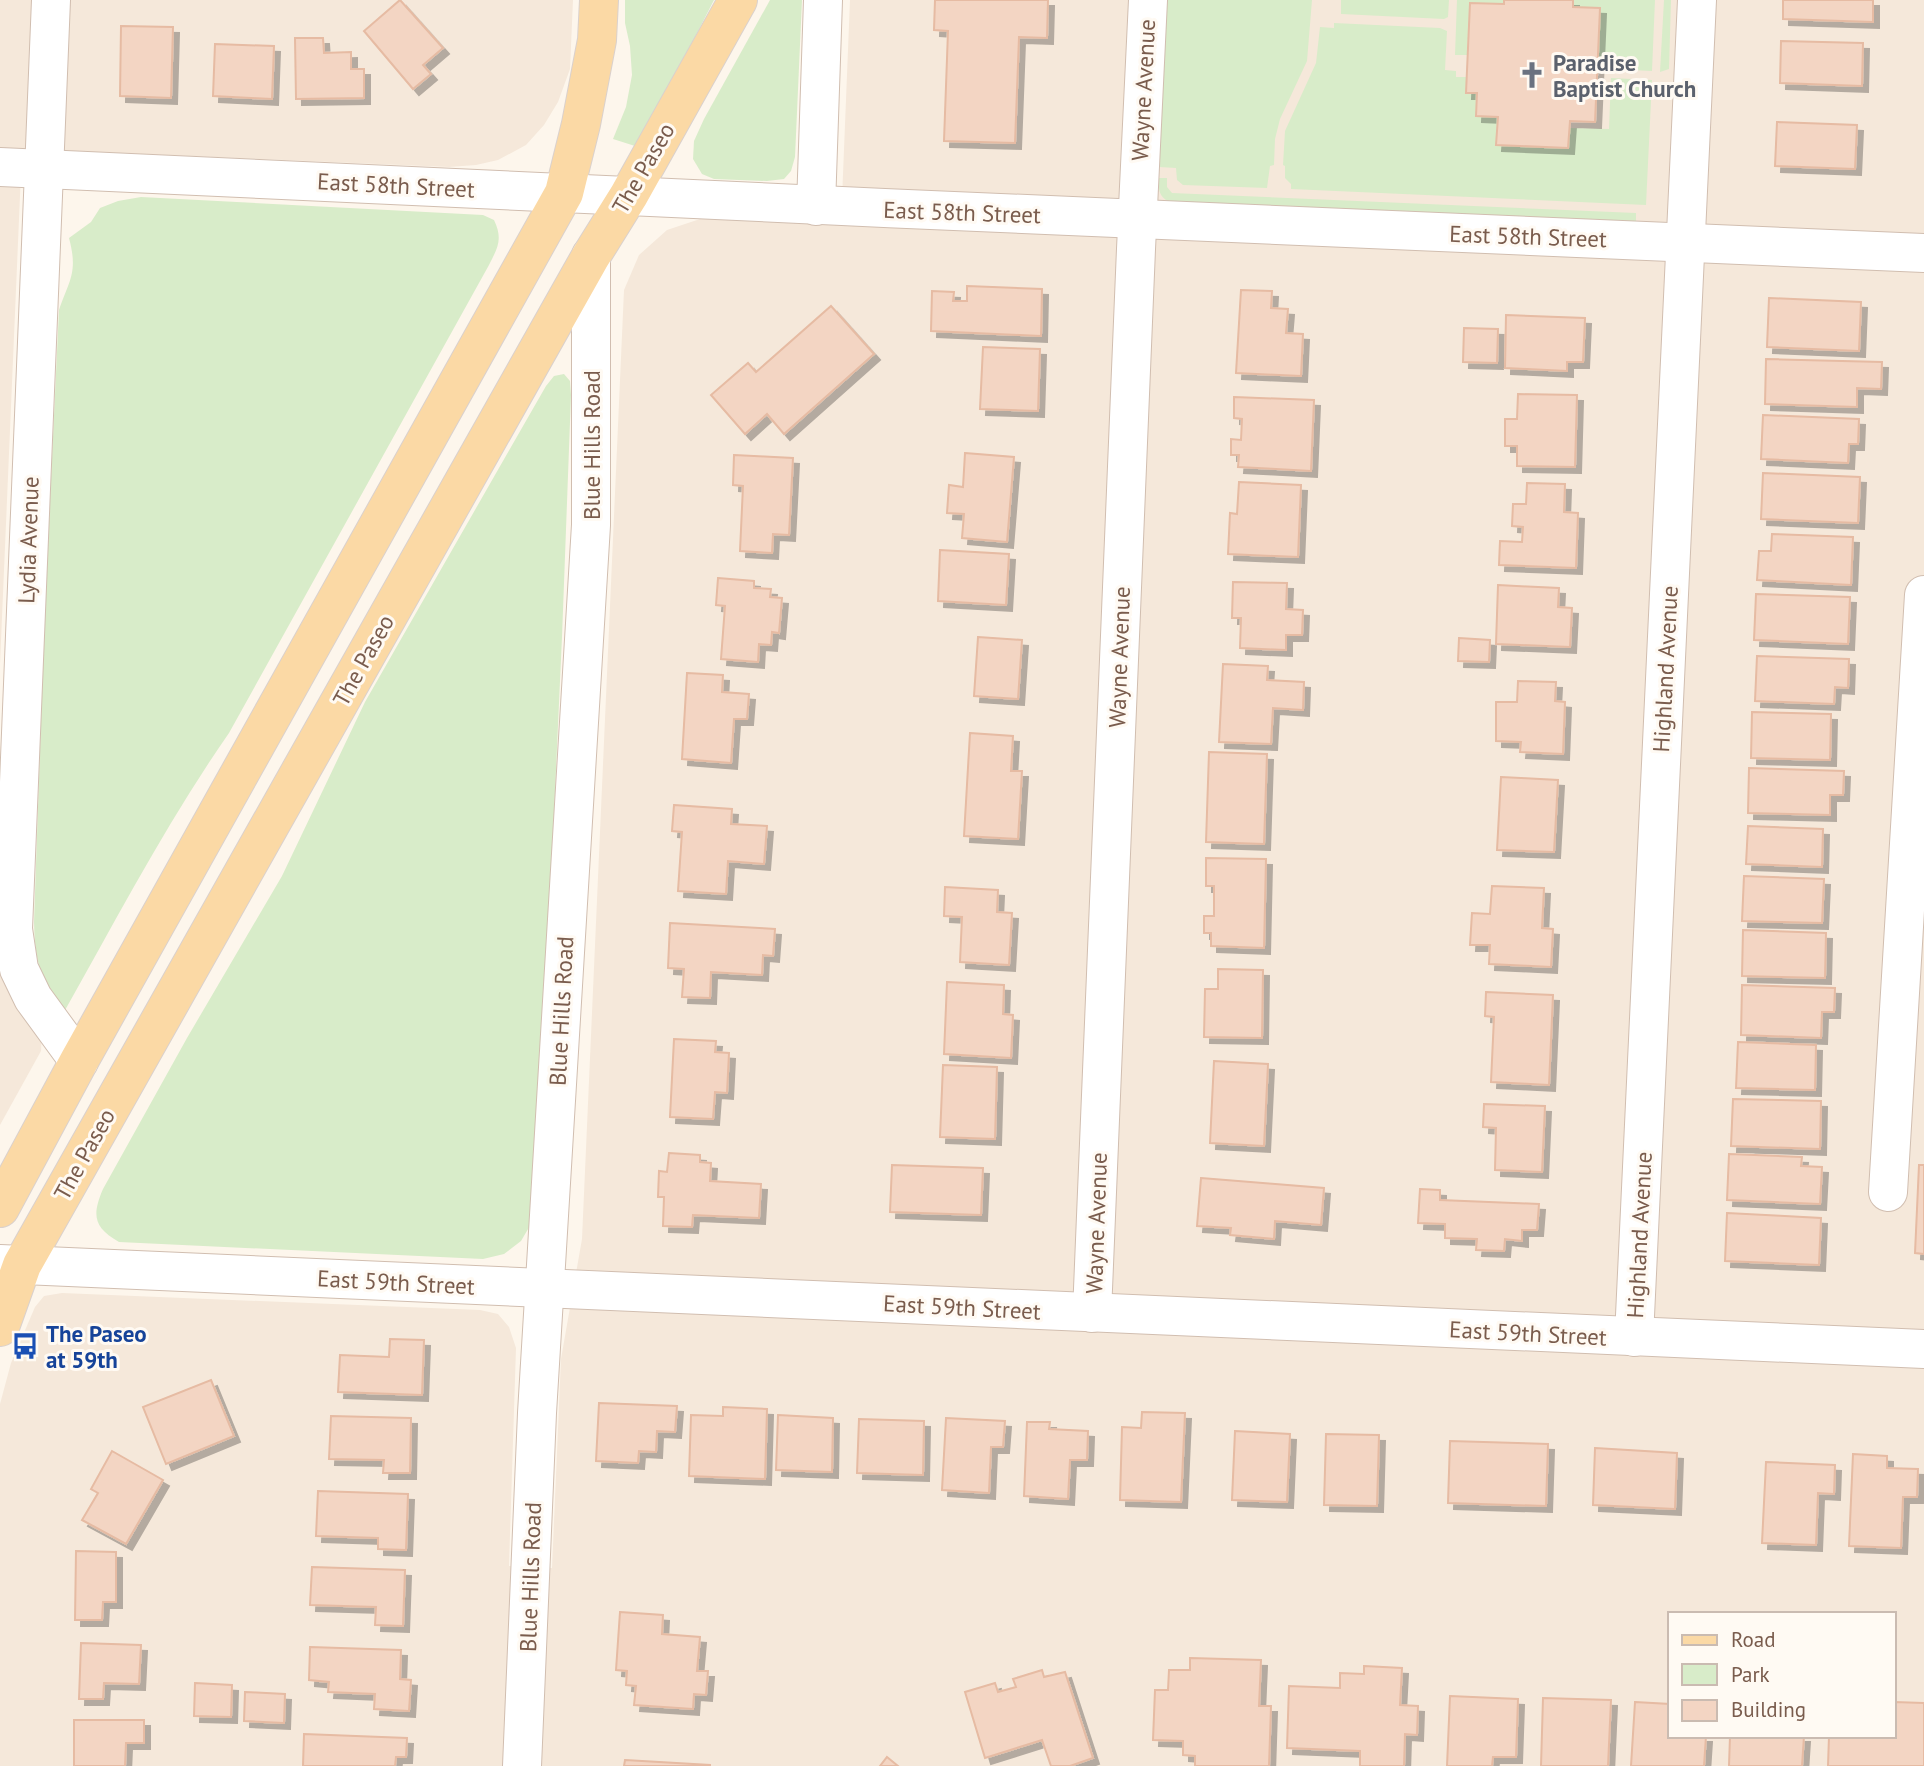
<svg xmlns="http://www.w3.org/2000/svg" width="1924" height="1766" font-family="'PT Sans',sans-serif">
<defs>
<filter id="shadow"><feDropShadow dx="6" dy="6" stdDeviation="0" flood-color="#0004"/></filter>
</defs>
<rect width="100%" height="100%" fill="#fdf6ec"/>
<g fill="#f5e8da" fill-rule="evenodd">
<polygon points="0,0 573,0 570,69 558,102 544,125 526,145 498,160 476,165 449,167 22,149 0,664"/>
<path d="M850,0H1924V1766H0V1404L11,1363L35,1307L44,1296L62,1293L480,1310L498,1314L509,1327L516,1348L509,1566L552,1568L561,1359L582,1239L624,290L639,255L667,230L703,218L841,224ZM1670,1614H1894V1736H1670Z"/>
<polygon points="0,972 42,1033 41,1051 0,1125"/>
</g>
<g fill="#d8ecc9">
<polygon points="625,0 714,0 696,35 635,146 613,139 626,107 632,75 630,46 625,23"/>
<polygon points="770,0 802,0 795,157 791,171 784,179 767,181 714,179 702,174 693,159 694,141 704,119"/>
<polygon points="1166,0 1312,0 1307,61 1280,119 1275,139 1274,165 1270,166 1267,188 1183,185 1177,180 1176,168 1159,167"/>
<polygon points="1341,0 1449,0 1448,17 1444,19 1341,14"/>
<polygon points="1457,0 1504,0 1504,4 1470,3 1467,55 1455,55"/>
<polygon points="1573,0 1655,0 1652,71 1612,69 1612,63 1597,62 1573,7"/>
<polygon points="1664,0 1671,0 1669,69 1660,72"/>
<polygon points="1334,23 1440,28 1447,31 1445,70 1456,71 1456,77 1466,77 1466,93 1477,93 1476,116 1498,117 1497,144 1569,128 1609,129 1611,78 1652,80 1646,205 1291,189 1291,184 1285,178 1285,166 1283,165 1285,131 1316,63 1320,27 1334,28"/>
<path d="M1159,178H1167V187L1172,193L1636,213V223L1172,203C1159,198 1158,190 1159,178Z"/>
<path d="M141,197L483,215L494,220C503,239 498,247 489,265L229,733C167,822 117,918 64,1012C40,980 35,962 34,922L45,607L59,310C70,279 78,272 69,238L91,222L100,208L118,201Z"/>
<path d="M564,374L570,381L571,395L562,637L538,1167L531,1224L521,1241L504,1254L483,1259L119,1242C93,1227 92,1215 103,1189L187,1038L282,876L365,702L546,386L554,376Z"/>
</g>
<g fill="#f3d5c3" stroke="#e6bba3" stroke-width="2" filter="url(#shadow)">
<polygon points="400,0 443,48 423,65 431,74 413,89 364,31"/>
<polygon points="935,0 1048,0 1047,38 1019,37 1015,143 944,141 948,31 934,30"/>
<polygon points="1504,0 1573,0 1573,7 1600,8 1595,122 1570,121 1568,148 1496,145 1498,117 1476,116 1477,93 1466,93 1470,3 1504,4"/>
<polygon points="1783,0 1873,0 1873,22 1783,19"/>
<polygon points="121,26 173,27 171,98 120,96"/>
<polygon points="295,38 323,38 324,53 351,52 351,69 364,69 364,98 296,99"/>
<polygon points="1781,41 1863,43 1862,86 1780,83"/>
<polygon points="215,44 274,46 272,99 213,96"/>
<polygon points="1777,122 1857,125 1855,169 1775,166"/>
<polygon points="967,286 1042,289 1041,336 931,331 932,291 954,292 953,301 967,301"/>
<polygon points="1241,290 1272,291 1271,308 1288,309 1286,333 1303,334 1301,376 1236,373"/>
<polygon points="1769,298 1861,302 1859,351 1767,347"/>
<polygon points="831,306 874,354 784,434 767,414 745,434 711,395 748,363 756,372"/>
<polygon points="1506,315 1585,318 1583,362 1567,362 1567,371 1505,368"/>
<polygon points="1464,328 1498,329 1497,363 1463,362"/>
<polygon points="983,347 1040,349 1038,411 980,409"/>
<polygon points="1766,359 1882,362 1881,389 1857,388 1857,407 1765,404"/>
<polygon points="1518,394 1577,395 1575,467 1517,466 1517,446 1505,446 1505,419 1517,419"/>
<polygon points="1234,397 1314,400 1311,471 1238,467 1239,455 1231,455 1231,439 1241,440 1242,419 1234,418"/>
<polygon points="1763,415 1859,419 1858,444 1849,444 1848,463 1761,459"/>
<polygon points="965,453 1014,457 1007,542 962,538 964,514 947,513 949,485 963,487"/>
<polygon points="734,455 793,458 789,535 773,534 772,553 740,551 743,486 733,485"/>
<polygon points="1763,473 1860,477 1858,523 1761,519"/>
<polygon points="1239,482 1301,485 1298,557 1228,554 1230,513 1237,514"/>
<polygon points="1527,483 1565,484 1564,512 1578,513 1576,568 1499,565 1500,541 1522,542 1523,527 1512,526 1513,504 1526,504"/>
<polygon points="1772,534 1853,537 1851,585 1757,580 1759,551 1771,551"/>
<polygon points="940,550 1009,554 1006,605 938,601"/>
<polygon points="718,578 754,581 754,588 771,589 770,597 782,598 779,633 772,632 771,645 759,644 758,662 721,659 725,606 716,605"/>
<polygon points="1233,582 1287,583 1286,609 1303,610 1302,635 1286,635 1286,650 1240,648 1241,618 1232,618"/>
<polygon points="1498,585 1559,588 1558,607 1572,608 1570,647 1496,644"/>
<polygon points="1756,594 1850,597 1848,644 1754,640"/>
<polygon points="978,637 1022,640 1018,699 974,696"/>
<polygon points="1459,638 1490,640 1489,662 1458,661"/>
<polygon points="1757,656 1849,659 1848,688 1835,687 1834,704 1755,701"/>
<polygon points="1223,664 1268,666 1267,680 1304,682 1303,710 1273,708 1271,744 1219,742"/>
<polygon points="687,673 723,675 722,692 749,694 747,719 734,719 731,763 682,759"/>
<polygon points="1518,681 1556,682 1555,701 1565,702 1563,754 1520,752 1521,742 1496,741 1496,702 1517,702"/>
<polygon points="1752,712 1831,714 1830,760 1751,758"/>
<polygon points="970,733 1013,736 1011,771 1022,771 1018,839 964,836"/>
<polygon points="1209,752 1267,754 1264,844 1206,842"/>
<polygon points="1749,768 1844,771 1843,795 1830,795 1830,815 1748,813"/>
<polygon points="1501,777 1558,780 1554,852 1497,850"/>
<polygon points="674,805 732,809 731,824 767,826 764,864 728,861 726,894 678,891 682,832 672,831"/>
<polygon points="1748,826 1823,829 1822,867 1746,864"/>
<polygon points="1206,858 1266,859 1264,948 1211,946 1211,933 1204,933 1204,916 1214,916 1214,886 1206,886"/>
<polygon points="1744,876 1824,879 1822,923 1742,921"/>
<polygon points="1492,886 1544,888 1542,928 1553,929 1551,967 1489,964 1490,945 1470,945 1472,913 1490,914"/>
<polygon points="945,887 998,890 997,912 1012,913 1009,965 960,962 962,917 944,916"/>
<polygon points="670,923 775,929 773,956 763,955 762,975 711,972 710,998 682,997 684,969 668,968"/>
<polygon points="1743,930 1826,933 1825,978 1742,976"/>
<polygon points="1218,969 1263,970 1262,1038 1204,1037 1205,989 1218,989"/>
<polygon points="947,982 1004,985 1003,1014 1013,1015 1011,1058 944,1054"/>
<polygon points="1742,985 1835,988 1834,1012 1822,1012 1821,1038 1741,1035"/>
<polygon points="1486,992 1553,995 1549,1085 1491,1082 1494,1017 1485,1016"/>
<polygon points="674,1039 716,1041 715,1052 729,1053 727,1093 715,1092 713,1119 670,1117"/>
<polygon points="1738,1042 1816,1045 1815,1090 1736,1088"/>
<polygon points="1214,1061 1268,1064 1264,1146 1210,1143"/>
<polygon points="943,1065 997,1067 995,1139 940,1137"/>
<polygon points="1733,1099 1821,1101 1820,1149 1731,1146"/>
<polygon points="1484,1104 1545,1106 1542,1172 1495,1170 1496,1128 1483,1127"/>
<polygon points="669,1153 700,1155 700,1162 711,1163 710,1181 761,1184 759,1218 693,1215 692,1227 663,1226 664,1197 658,1197 659,1171 667,1172"/>
<polygon points="1729,1154 1802,1157 1801,1166 1822,1167 1820,1204 1727,1200"/>
<polygon points="892,1165 983,1168 981,1215 890,1212"/>
<polygon points="1919,1165 1924,1165 1924,1254 1915,1253"/>
<polygon points="1201,1178 1324,1188 1321,1225 1275,1221 1274,1239 1230,1235 1231,1228 1197,1226"/>
<polygon points="1420,1189 1440,1190 1440,1200 1539,1204 1537,1230 1522,1230 1522,1241 1505,1239 1504,1251 1476,1250 1477,1239 1445,1238 1445,1224 1418,1223"/>
<polygon points="1727,1213 1821,1218 1819,1265 1725,1261"/>
<polygon points="390,1339 424,1340 422,1395 338,1392 340,1355 389,1357"/>
<polygon points="211,1380 234,1436 166,1464 143,1407"/>
<polygon points="599,1403 677,1406 675,1432 657,1431 656,1452 639,1451 638,1463 596,1461"/>
<polygon points="723,1407 767,1409 765,1479 689,1476 691,1415 723,1416"/>
<polygon points="1142,1412 1185,1413 1181,1502 1120,1500 1122,1427 1141,1428"/>
<polygon points="778,1415 833,1418 832,1472 776,1470"/>
<polygon points="331,1416 411,1418 410,1473 383,1473 384,1460 329,1459"/>
<polygon points="946,1418 1005,1421 1003,1447 991,1447 989,1493 942,1490"/>
<polygon points="859,1419 924,1421 923,1475 857,1473"/>
<polygon points="1027,1422 1050,1422 1049,1429 1088,1431 1087,1460 1070,1460 1068,1499 1024,1496"/>
<polygon points="1235,1431 1290,1434 1287,1502 1232,1500"/>
<polygon points="1326,1434 1379,1435 1377,1506 1324,1505"/>
<polygon points="1450,1441 1548,1444 1546,1506 1448,1503"/>
<polygon points="1595,1448 1677,1453 1675,1509 1593,1505"/>
<polygon points="112,1451 163,1480 126,1544 82,1520 98,1493 91,1489"/>
<polygon points="1853,1454 1887,1456 1887,1468 1918,1469 1917,1497 1903,1497 1901,1548 1849,1546"/>
<polygon points="1766,1462 1835,1465 1834,1494 1818,1493 1816,1545 1762,1543"/>
<polygon points="318,1491 408,1494 406,1550 378,1549 378,1538 316,1536"/>
<polygon points="76,1551 116,1552 116,1602 103,1602 102,1620 75,1620"/>
<polygon points="312,1567 405,1570 403,1626 375,1625 376,1607 310,1605"/>
<polygon points="620,1612 663,1615 662,1634 700,1637 697,1671 708,1671 706,1695 694,1694 693,1709 634,1705 636,1686 626,1685 627,1671 616,1670"/>
<polygon points="81,1643 141,1645 139,1684 104,1683 103,1699 79,1699"/>
<polygon points="310,1647 401,1650 400,1679 411,1680 409,1711 374,1709 375,1694 328,1692 329,1682 309,1680"/>
<polygon points="1190,1658 1261,1660 1259,1706 1271,1706 1269,1766 1195,1766 1195,1756 1183,1755 1183,1741 1153,1740 1155,1690 1168,1690 1169,1670 1190,1670"/>
<polygon points="1364,1666 1402,1668 1400,1705 1418,1706 1417,1735 1405,1734 1404,1766 1360,1766 1360,1751 1287,1748 1289,1686 1340,1688 1340,1673 1364,1674"/>
<polygon points="1042,1670 1044,1677 1065,1672 1093,1758 1070,1766 1051,1766 1042,1740 985,1758 965,1692 995,1683 998,1692 1016,1687 1013,1679"/>
<polygon points="195,1683 232,1685 231,1717 194,1716"/>
<polygon points="245,1692 285,1694 284,1723 244,1721"/>
<polygon points="1450,1696 1518,1699 1516,1757 1493,1757 1492,1766 1447,1766"/>
<polygon points="1543,1698 1611,1700 1608,1766 1541,1766"/>
<polygon points="1635,1702 1670,1704 1670,1736 1706,1736 1704,1766 1631,1766"/>
<polygon points="1894,1702 1924,1703 1924,1766 1828,1766 1829,1736 1894,1736"/>
<polygon points="74,1720 144,1720 144,1743 126,1743 125,1766 74,1766"/>
<polygon points="304,1734 407,1738 406,1757 396,1757 395,1766 303,1766"/>
<polygon points="1730,1736 1804,1736 1802,1766 1729,1766"/>
<polygon points="887,1757 898,1766 880,1766"/>
<polygon points="625,1760 710,1765 710,1766 624,1766"/>
</g>
<g fill="none" stroke-linecap="round" stroke-linejoin="round">
<defs>
<g id="minor">
<polyline points="51,0 13,929 19,969 33,998 79,1061"/>
<path d="M0,167C641,196 1283,228 1924,253"/>
<polyline points="816,206 823,0"/>
<polyline points="1888,1192 1924,595"/>
<polyline points="0,1264 1924,1349"/>
<polyline points="1092,1313 1136,249 1148,0"/>
<polyline points="1634,1337 1697,0"/>
<polyline points="522,1766 537,1413 591,525 591,256"/>
</g>
<g id="major">
<polyline points="0,1208 79,1061 564,193 581,124 597,40 599,0"/>
<polyline points="0,1327 22,1265 591,256 629,195 738,0"/>
</g>
</defs>
<use href="#minor" stroke="#d1beb0" stroke-width="40"/>
<use href="#major" stroke="#dad1cd" stroke-width="40"/>
<use href="#minor" stroke="#fff" stroke-width="38"/>
<use href="#major" stroke="#fbd9a5" stroke-width="38"/>
</g>
<defs>
<symbol id="church-bare" viewBox="-9 -9 18 18"><path d="M-1.2-6h2.4v3.5h3.3v2.4h-3.3V6h-2.4V-.1h-3.3v-2.4h3.3Z" fill="#6b7280" stroke="#fffaf3" stroke-width="2.5" paint-order="stroke"/></symbol>
<symbol id="bus-bare" viewBox="-9 -9 18 18"><path d="M-5-6H5V4H4V6H2V4H-2V6H-4V4H-5ZM-3.5-4V0h7V-4ZM-3.5 1.2v1.5H-2V1.2ZM2 1.2v1.5H3.5V1.2Z" fill="#1a4fb4" stroke="#fffaf3" stroke-width="2.5" paint-order="stroke"/></symbol>
</defs>
<g fill-rule="evenodd">
<use href="#church-bare" x="1513" y="56" width="38" height="38"/>
<use href="#bus-bare" x="6" y="1327" width="38" height="38"/>
</g>
<g text-anchor="middle" dominant-baseline="central" stroke-width="6" stroke-linejoin="round" paint-order="stroke">
<g font-size="23" font-weight="bold" fill="#5b616d" stroke="#fffaf3" text-anchor="start">
<text x="1553" y="62">Paradise<tspan x="1553" dy="26">Baptist Church</tspan></text>
</g>
<g font-size="23" fill="#7a5c4d" stroke="#fffaf3">
<text transform="translate(1143 90) rotate(-87)">Wayne Avenue</text>
<text transform="translate(643 168) rotate(-60)">The Paseo</text>
<text transform="translate(396 185) rotate(3)">East 58th Street</text>
<text transform="translate(962 212) rotate(2)">East 58th Street</text>
<text transform="translate(1528 236) rotate(2)">East 58th Street</text>
<text transform="translate(591 445) rotate(-90)">Blue Hills Road</text>
<text transform="translate(28 540) rotate(-88)">Lydia Avenue</text>
<text transform="translate(1119 657) rotate(-88)">Wayne Avenue</text>
<text transform="translate(363 660) rotate(-61)">The Paseo</text>
<text transform="translate(1665 669) rotate(-87)">Highland Avenue</text>
<text transform="translate(561 1011) rotate(-87)">Blue Hills Road</text>
<text transform="translate(84 1154) rotate(-61)">The Paseo</text>
<text transform="translate(1096 1223) rotate(-88)">Wayne Avenue</text>
<text transform="translate(1639 1235) rotate(-87)">Highland Avenue</text>
<text transform="translate(396 1282) rotate(3)">East 59th Street</text>
<text transform="translate(962 1307) rotate(3)">East 59th Street</text>
<text transform="translate(1528 1333) rotate(3)">East 59th Street</text>
<text transform="translate(530 1577) rotate(-88)">Blue Hills Road</text>
</g>
<g font-size="23" font-weight="bold" fill="#164399" stroke="#fffaf3" text-anchor="start">
<text x="46" y="1333">The Paseo<tspan x="46" dy="26">at 59th</tspan></text>
</g>
</g>
<rect x="1668" y="1612" width="228" height="126" fill="#fffaf3" stroke="#cabbb1" stroke-width="2"/>
<rect x="1682" y="1635" width="35" height="10" fill="#fbd9a5" stroke="#cabbb1" stroke-width="2"/>
<text x="1731" y="1647" font-size="21" fill="#7a5c4d">Road</text>
<rect x="1682" y="1664" width="35" height="21" fill="#d8ecc9" stroke="#cabbb1" stroke-width="2"/>
<text x="1731" y="1682" font-size="21" fill="#7a5c4d">Park</text>
<rect x="1682" y="1700" width="35" height="21" fill="#f3d5c3" stroke="#cabbb1" stroke-width="2"/>
<text x="1731" y="1717" font-size="21" fill="#7a5c4d">Building</text>
</svg>
